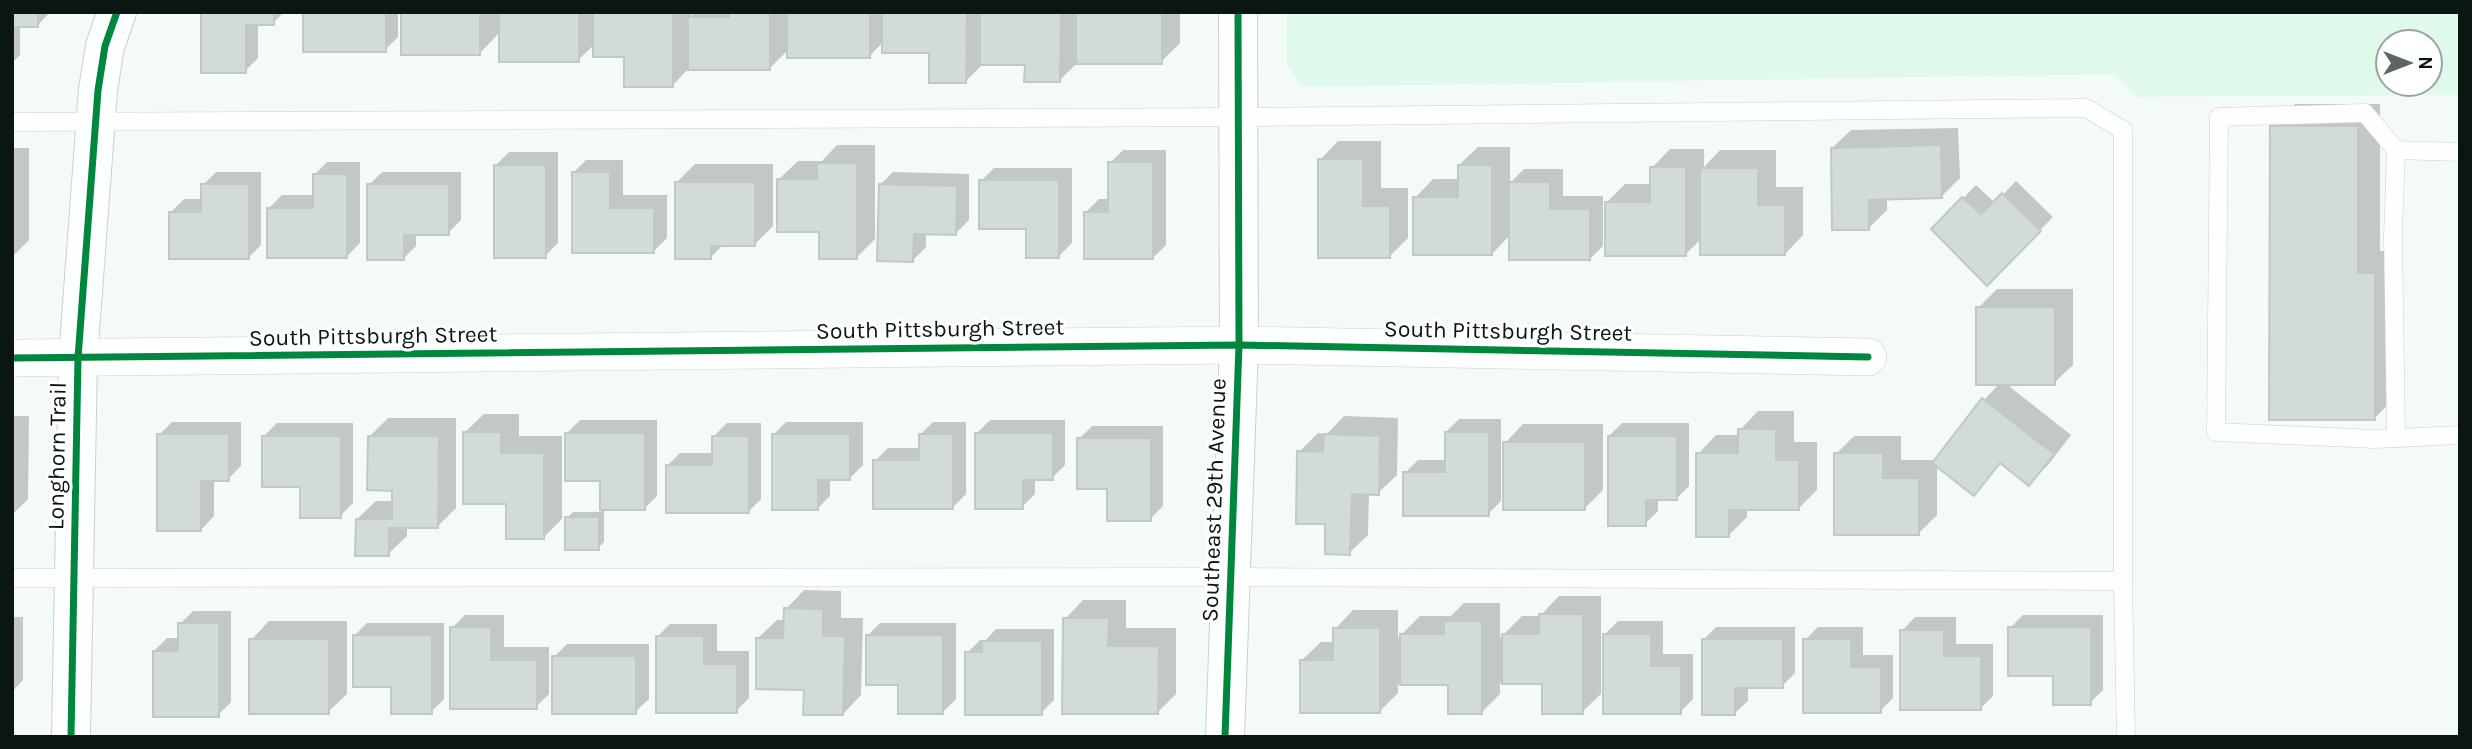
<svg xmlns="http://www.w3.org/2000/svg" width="2472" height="749" font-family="Karla,sans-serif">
<rect width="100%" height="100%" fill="#f4faf7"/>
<path fill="#dffaeb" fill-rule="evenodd" d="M1286,12H2460V95L2136,97L2113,74L1303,87L1286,63ZM2388,42H2430V84H2388Z"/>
<g fill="#0003">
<polygon points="12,12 50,12 37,26 20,26 20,55 12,63"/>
<polygon points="203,12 284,12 273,23 258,23 258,58 245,71"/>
<polygon points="305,12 398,12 398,37 385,50"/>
<polygon points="403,12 691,12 691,16 695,12 1180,12 1180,43 1161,62 1078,62 1060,80 1026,63 984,63 966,81 931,51 883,42 869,57 789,49 770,68 689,68 673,85 626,55 595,44 578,60 501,31 480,53"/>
<polygon points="2295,104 2380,104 2380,251 2397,251 2397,395 2375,418 2272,127"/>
<polygon points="1958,128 1960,178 1941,197 1887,198 1887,210 1869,228 1832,148 1851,130"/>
<polygon points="1338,141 1381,141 1381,188 1408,188 1408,238 1390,256 1320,160"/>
<polygon points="837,145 875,145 875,239 856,258 820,230 779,179 798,161 822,161"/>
<polygon points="1478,147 1510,147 1510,183 1524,169 1563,169 1563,196 1603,196 1603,246 1590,259 1511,234 1492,254 1415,198 1433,179 1459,179 1459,165"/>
<polygon points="12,148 29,148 29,240 12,257"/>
<polygon points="1670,149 1704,149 1704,167 1720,150 1776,150 1776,187 1803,187 1803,235 1785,254 1702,238 1685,255 1606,203 1625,184 1652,184 1652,168"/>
<polygon points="1123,150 1166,150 1166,245 1153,258 1086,212 1099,199 1110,199 1110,163"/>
<polygon points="509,152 558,152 558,243 545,256 496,165"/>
<polygon points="586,160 623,160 623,195 667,195 667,238 654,251 573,173"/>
<polygon points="327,162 360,162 360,243 347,256 269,208 282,195 314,195 314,175"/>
<polygon points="695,164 773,164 773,226 754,245 723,245 710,258 677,182"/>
<polygon points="994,168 1072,168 1072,243 1059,256 981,181"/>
<polygon points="216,172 261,172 261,245 248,258 171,212 184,199 203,199 203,185"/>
<polygon points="382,172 461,172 461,220 448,233 416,233 416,246 403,259 369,185"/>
<polygon points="893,172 969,174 969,220 956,233 926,233 926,247 913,260 880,185"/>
<polygon points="2016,181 2053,217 1987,283 1933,229 1976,185 1995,203"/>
<polygon points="1997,289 2073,289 2073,365 2054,383 2005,383 2071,435 2048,465 2029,484 2002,462 1974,493 1937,465 1937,515 1919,533 1836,454 1854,436 1901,436 1901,460 1937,460 1984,400 2000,383 1978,308"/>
<polygon points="1758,411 1794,411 1794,442 1817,442 1817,490 1799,508 1747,509 1747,517 1729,535 1698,454 1716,435 1740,435 1740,430"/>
<polygon points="484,414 519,414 519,436 562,436 562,519 544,537 465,432"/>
<polygon points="12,416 29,416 28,499 12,515"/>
<polygon points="1344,416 1398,418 1397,475 1378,493 1369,493 1368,535 1349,553 1327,523 1299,452 1318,433 1327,434"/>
<polygon points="388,418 456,418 456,508 437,527 407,526 407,536 388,554 357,519 376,501 394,501 394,489 370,436"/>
<polygon points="1459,419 1501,419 1501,501 1488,514 1405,473 1418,460 1446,460 1446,432"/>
<polygon points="580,420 657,420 657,496 644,509 604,509 604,542 598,548 567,518 573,512 601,512 601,479 567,433"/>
<polygon points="990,420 1065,420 1065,465 1052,478 1035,478 1035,494 1022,507 977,433"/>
<polygon points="172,422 241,422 241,466 228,479 214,479 214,516 201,530 159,435"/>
<polygon points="786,422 863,422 863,465 850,478 830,478 830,496 817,509 773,435"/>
<polygon points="933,422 966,422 966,494 953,507 875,461 888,448 920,448 920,435"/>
<polygon points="277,423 353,423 353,503 340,516 301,486 264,436"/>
<polygon points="727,423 761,423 761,499 748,512 667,466 680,453 714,453 714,436"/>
<polygon points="1622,423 1689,423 1689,486 1676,499 1658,499 1658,511 1645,524 1609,436"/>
<polygon points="1523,424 1603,424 1603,490 1584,509 1505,443"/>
<polygon points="1092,426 1163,426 1163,506 1150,519 1109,487 1079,439"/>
<polygon points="804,590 841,591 841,618 863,618 861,695 843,714 806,688 758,638 777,620 785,620 786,609"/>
<polygon points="1559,596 1601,596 1601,694 1582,712 1543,683 1500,683 1500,694 1482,712 1449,684 1398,684 1398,693 1380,711 1302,660 1321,642 1335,642 1335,629 1353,610 1398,610 1398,638 1420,616 1451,616 1464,603 1500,603 1500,638 1522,616 1540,616"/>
<polygon points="1083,600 1126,600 1126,628 1176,628 1176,694 1157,713 1065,619"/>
<polygon points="193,611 231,611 231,702 218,715 154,651 167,638 180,638 180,624"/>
<polygon points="465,615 504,615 504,647 549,647 549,694 536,707 452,628"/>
<polygon points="2023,615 2103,615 2103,690 2090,703 2055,674 2010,628"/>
<polygon points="12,617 23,617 23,680 12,692"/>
<polygon points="1915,617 1956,617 1956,644 1993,644 1993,696 1980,709 1902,631"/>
<polygon points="269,621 347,621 347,694 328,712 251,640"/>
<polygon points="1618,621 1663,621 1663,654 1693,654 1693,699 1680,712 1605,634"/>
<polygon points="367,623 444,623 444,699 431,712 393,685 354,636"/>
<polygon points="880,623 956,623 956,699 943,712 900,684 867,636"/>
<polygon points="670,624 717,624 717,651 749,651 749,698 736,711 657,637"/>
<polygon points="1716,627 1795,627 1795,673 1782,686 1748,686 1748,701 1734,714 1703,640"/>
<polygon points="1818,627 1863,627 1863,655 1893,655 1893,698 1880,711 1805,640"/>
<polygon points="996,629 1054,629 1054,700 1041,713 967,653 980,640 986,640"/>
<polygon points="567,644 649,644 649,699 635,712 554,657"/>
</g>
<g fill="#d0dcd5" stroke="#c0c9c4" stroke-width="2">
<rect x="12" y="12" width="26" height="15"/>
<polygon points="201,12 274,12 274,25 246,25 246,73 201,73"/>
<rect x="303" y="12" width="83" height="40"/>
<rect x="401" y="12" width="79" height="43"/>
<rect x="499" y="12" width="80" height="50"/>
<polygon points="593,12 673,12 673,87 624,87 624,57 593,57"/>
<polygon points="729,12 770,12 770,70 688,70 688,17 729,17"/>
<rect x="787" y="12" width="83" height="46"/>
<polygon points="882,12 967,12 966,83 929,83 929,53 882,53"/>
<polygon points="980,12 1061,12 1060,82 1024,82 1025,65 980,65"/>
<rect x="1076" y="12" width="86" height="52"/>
<polygon points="2270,126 2358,126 2358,273 2375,273 2375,420 2269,420"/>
<polygon points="1941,145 1942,198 1869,200 1869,230 1832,230 1831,148"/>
<polygon points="1318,159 1363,159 1363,206 1390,206 1390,258 1318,258"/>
<polygon points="1108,162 1153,162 1153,259 1084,259 1084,212 1108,212"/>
<polygon points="817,163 857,163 857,259 819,259 819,232 777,232 777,179 817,179"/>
<rect x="494" y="165" width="52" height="93"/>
<polygon points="1458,165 1492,165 1492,255 1413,255 1413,197 1458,197"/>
<polygon points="1650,167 1686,167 1686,256 1605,256 1605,202 1650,202"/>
<polygon points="1700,168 1758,168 1758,205 1785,205 1785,255 1700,255"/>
<polygon points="572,172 610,172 610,208 654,208 654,253 572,253"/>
<polygon points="313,174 347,174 347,258 267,258 267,208 313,208"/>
<polygon points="979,180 1059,180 1059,258 1026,258 1026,229 979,229"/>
<polygon points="675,182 755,182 755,246 711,246 711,259 675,259"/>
<polygon points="1509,182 1550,182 1550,209 1590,209 1590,260 1509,260"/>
<polygon points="201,184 249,184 249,259 169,259 169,212 201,212"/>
<polygon points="367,184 449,184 449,235 404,235 404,260 367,260"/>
<polygon points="879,184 957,186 956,235 914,234 913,262 877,261"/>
<polygon points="2002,193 2041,231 1987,286 1931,229 1962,197 1981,214"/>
<rect x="1976" y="307" width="79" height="78"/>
<polygon points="1982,398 2054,454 2029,486 2000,463 1974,496 1932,463"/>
<polygon points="1738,429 1776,429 1776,460 1799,460 1799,510 1729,510 1729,537 1696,537 1696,453 1738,453"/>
<polygon points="463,432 501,432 501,453 544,453 544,539 506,539 506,504 463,504"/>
<polygon points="1445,432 1489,432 1489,516 1403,516 1403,472 1445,472"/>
<polygon points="565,433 645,433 645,510 600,510 600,481 565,481"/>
<polygon points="975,433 1053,433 1053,480 1023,480 1023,509 975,509"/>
<polygon points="157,434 229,434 229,481 201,481 201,531 157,531"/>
<polygon points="772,434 850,434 850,480 818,480 818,510 772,510"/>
<polygon points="919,434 953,434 953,509 873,509 873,460 919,460"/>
<polygon points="1324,434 1380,436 1379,495 1352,494 1350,555 1325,554 1325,524 1296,524 1297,451 1323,452"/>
<polygon points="262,436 341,436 341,518 300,518 300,487 262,487"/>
<polygon points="368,436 439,436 438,528 389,528 389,556 355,556 356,519 392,519 392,491 367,490"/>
<polygon points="712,436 749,436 749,513 666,513 666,465 712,465"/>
<polygon points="1608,436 1677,436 1677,500 1646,500 1646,526 1608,526"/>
<polygon points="1077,438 1151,438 1151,521 1107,521 1107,489 1077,489"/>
<rect x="1503" y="442" width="82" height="68"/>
<polygon points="1834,453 1883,453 1883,478 1919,478 1919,535 1834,535"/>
<rect x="565" y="517" width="34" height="33"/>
<polygon points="784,608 823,609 823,636 845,636 843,715 803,715 804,690 756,689 756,638 783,638"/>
<polygon points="1539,614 1583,614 1583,714 1542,714 1542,684 1502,684 1502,634 1539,634"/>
<polygon points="1063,618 1109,618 1108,646 1159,646 1158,714 1062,714"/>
<polygon points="1444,621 1482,621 1482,714 1448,714 1448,685 1400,685 1400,634 1444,634"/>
<polygon points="178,623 219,623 219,717 153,717 153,651 178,651"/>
<polygon points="450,627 491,627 491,660 537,660 537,709 450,709"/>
<polygon points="2008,627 2091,627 2091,705 2053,705 2053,676 2008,676"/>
<polygon points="1333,628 1380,628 1380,713 1300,713 1300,660 1333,660"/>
<polygon points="1900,630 1944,630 1944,656 1981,656 1981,710 1900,710"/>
<polygon points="1603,634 1651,634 1651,666 1681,666 1681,714 1603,714"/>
<polygon points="353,635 432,635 432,714 391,714 391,687 353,687"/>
<polygon points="866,635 943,635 943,714 898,714 898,685 866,685"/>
<polygon points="656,636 704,636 704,664 737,664 737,713 656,713"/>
<rect x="249" y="639" width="80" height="75"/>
<polygon points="1702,639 1783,639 1783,688 1735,688 1735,715 1702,715"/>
<polygon points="1803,639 1851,639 1851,667 1881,667 1881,713 1803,713"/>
<polygon points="982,641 1042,641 1042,715 965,715 965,652 982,652"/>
<rect x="552" y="656" width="84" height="58"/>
</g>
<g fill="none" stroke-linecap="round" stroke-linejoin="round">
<defs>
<g id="lane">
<polyline points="12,122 1238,117 2086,108 2123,130 2123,581 2126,737"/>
<polyline points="2396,150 2393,236 2396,438"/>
<polyline points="2460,152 2396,150 2365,113 2219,117 2216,432 2375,439 2460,435"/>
<polyline points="12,578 1230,577 2123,581"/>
</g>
<polyline id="street" points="12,358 1239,345 1868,357"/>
<g id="secondary">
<polyline points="71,737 78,358 98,90 105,46 117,12"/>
<polyline points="1225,737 1239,345 1238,12"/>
</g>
</defs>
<use href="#lane" stroke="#c9d2cd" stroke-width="19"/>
<use href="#street" stroke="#c9d2cd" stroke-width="38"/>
<use href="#secondary" stroke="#c9d2cd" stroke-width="40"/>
<use href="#lane" stroke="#fdfefe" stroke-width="18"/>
<use href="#street" stroke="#fdfefe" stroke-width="37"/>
<use href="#secondary" stroke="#fdfefe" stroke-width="38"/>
<defs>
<g id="cycleway">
<polyline points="12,358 1239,345 1868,357"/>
<polyline points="71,737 78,358 98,90 105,46 117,12"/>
<polyline points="1225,737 1239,345 1238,12"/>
</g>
</defs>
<use href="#cycleway" stroke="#fff" stroke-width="11"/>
<use href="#cycleway" stroke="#00873e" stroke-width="7"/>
</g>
<g text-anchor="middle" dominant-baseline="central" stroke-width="6" stroke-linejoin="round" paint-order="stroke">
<g font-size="23" fill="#0a1610" stroke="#fff">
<text transform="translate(940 329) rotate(-1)">South Pittsburgh Street</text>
<text transform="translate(1508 331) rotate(1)">South Pittsburgh Street</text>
<text transform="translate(373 336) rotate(-1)">South Pittsburgh Street</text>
<text transform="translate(57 456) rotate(-89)">Longhorn Trail</text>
<text transform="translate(1214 500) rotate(-88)">Southeast 29th Avenue</text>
</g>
</g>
<rect width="2472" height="749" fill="none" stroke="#0a1610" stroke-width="28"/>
<g transform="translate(2409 63) rotate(90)"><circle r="33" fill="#ffffff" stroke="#9da29f" stroke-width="2"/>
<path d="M0-5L12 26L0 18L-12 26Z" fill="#5c6661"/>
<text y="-10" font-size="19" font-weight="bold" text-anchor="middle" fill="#0a1610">N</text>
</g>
</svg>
